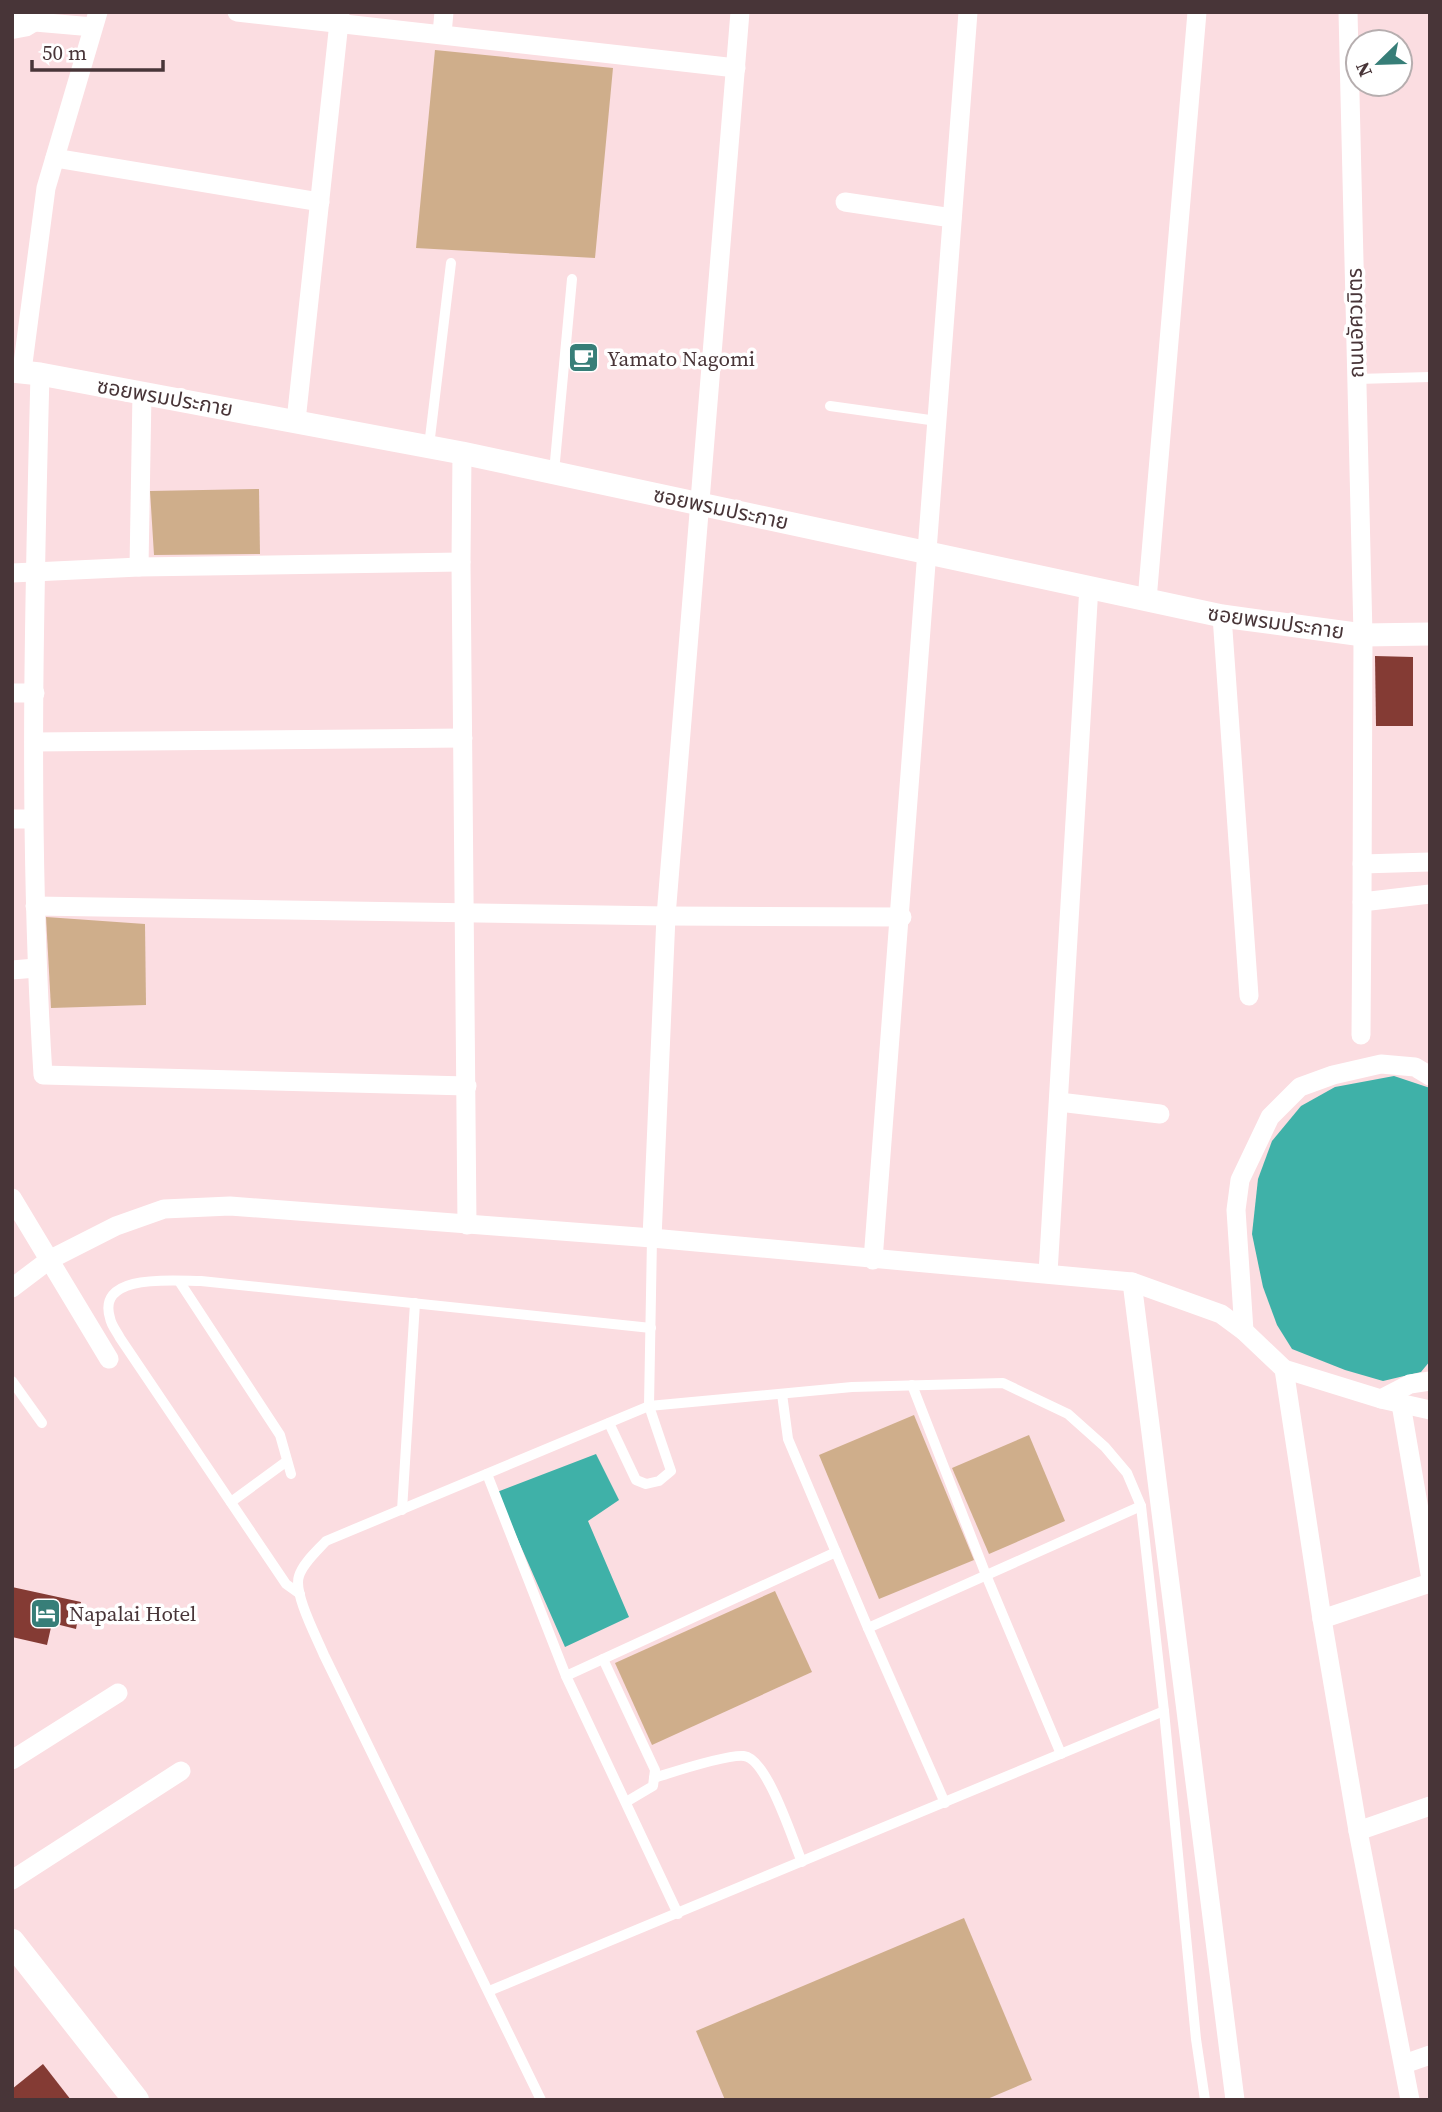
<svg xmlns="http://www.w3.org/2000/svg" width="1442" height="2112" font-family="'Source Serif 4','Noto Sans Thai',serif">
<rect width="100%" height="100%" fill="#fbdde1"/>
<g fill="#cfae8b">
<polygon points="435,50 613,68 595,258 416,248"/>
<polygon points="259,489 260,554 154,555 150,491"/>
<polygon points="46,917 145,924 146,1005 51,1008"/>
<polygon points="914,1415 974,1560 879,1599 819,1455"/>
<polygon points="1029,1435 1065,1521 989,1554 952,1468"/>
<polygon points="775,1591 812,1672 652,1745 615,1663"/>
<polygon points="964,1918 1032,2080 985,2100 725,2100 696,2031"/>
</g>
<g fill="#3fb1a8">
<polygon points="1394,1076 1430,1088 1430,1361 1421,1372 1383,1381 1345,1370 1292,1349 1277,1325 1263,1287 1252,1234 1258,1179 1272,1141 1301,1106 1335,1087"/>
<polygon points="596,1454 619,1500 588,1521 629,1617 565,1647 497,1492"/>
</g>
<g fill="#843b34">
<polygon points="1375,656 1413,657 1413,726 1376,726"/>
<polygon points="12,1587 81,1602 76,1629 52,1623 47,1645 12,1637"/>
<polygon points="43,2064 71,2100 12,2100 12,2089"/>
</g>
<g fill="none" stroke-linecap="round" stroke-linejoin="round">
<g stroke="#fff" stroke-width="10">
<polyline points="12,34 28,31 38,25"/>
<polyline points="1357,379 1430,377"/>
<polyline points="830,406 937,421"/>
<polyline points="429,446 451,263"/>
<polyline points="554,472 572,279"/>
<polyline points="179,1281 280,1435 291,1474"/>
<polyline points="12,1381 42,1423"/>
<polyline points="912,1385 986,1575 1061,1754"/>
<polyline points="782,1394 788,1439 868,1628 1141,1506"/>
<polyline points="609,1423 636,1480 646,1484 659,1481 671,1471 649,1406 652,1238"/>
<polyline points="487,1474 566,1676 678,1914"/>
<polyline points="231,1502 287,1461"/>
<polyline points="402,1510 415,1303"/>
<path d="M300,1594L286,1584L120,1338C117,1332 111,1325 110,1318C96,1272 176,1281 201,1281L651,1328"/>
<polyline points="868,1628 945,1803"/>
<polyline points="603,1659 655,1770 653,1786 626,1802"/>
<polyline points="566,1676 836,1552"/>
<path d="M654,1778C673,1772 727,1754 744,1756C767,1758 793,1841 802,1862"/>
<polyline points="489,1991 1164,1711"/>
<path d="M541,2100L324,1655C317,1638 293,1593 299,1576C303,1563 317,1551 326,1541L649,1406L852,1387L1003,1383L1068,1414L1105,1447L1127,1473L1141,1506L1164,1711L1196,2039L1205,2100"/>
</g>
<g stroke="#fff" stroke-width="19">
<polyline points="237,12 736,68"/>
<polyline points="1348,12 1363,635 1362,902 1430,894"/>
<polyline points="12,20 93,27"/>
<polyline points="442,34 444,12"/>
<polyline points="55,158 320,202"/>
<polyline points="845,202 952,218"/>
<polyline points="22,371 46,188 98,12"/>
<path d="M40,374C34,607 28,841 43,1075L467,1086"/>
<polyline points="296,421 340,13"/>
<polyline points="462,453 461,562 467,1225"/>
<polyline points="139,567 142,393"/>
<polyline points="12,573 139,567 461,562"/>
<polyline points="1147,600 1197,12"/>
<polyline points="1222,616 1249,996"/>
<polyline points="12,693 35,693"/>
<polyline points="34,742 463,738"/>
<polyline points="12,819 33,819"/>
<polyline points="1362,864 1430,862"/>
<polyline points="35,906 666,916 902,917"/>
<polyline points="12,970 36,968"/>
<polyline points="1361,1035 1362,902"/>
<polyline points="1059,1102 1160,1114"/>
<polyline points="12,1198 109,1359"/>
<polyline points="652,1238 666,916 740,12"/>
<path d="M873,1260C907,844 934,428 968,12"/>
<polyline points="1048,1273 1089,586"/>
<polyline points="1132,1282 1235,2100"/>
<polyline points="12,1288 49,1260 116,1226 164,1209 230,1206 652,1238 1132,1282 1221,1314 1244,1331 1284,1369 1381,1399 1430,1410"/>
<polyline points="1244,1331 1236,1210 1240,1180 1270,1117 1300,1087 1333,1075 1381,1064 1415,1067 1430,1076"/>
<polyline points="1284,1369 1322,1619 1358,1831 1410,2100"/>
<polyline points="1381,1399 1410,1384 1430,1381"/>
<polyline points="1401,1404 1430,1574"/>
<polyline points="1322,1619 1430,1583"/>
<polyline points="12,1760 118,1693"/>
<polyline points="1358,1831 1430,1806"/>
<polyline points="12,1880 181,1771"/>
<polyline points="1404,2064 1430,2055"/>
</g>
<polyline stroke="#fff" stroke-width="23" points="12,371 40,374 462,453 1222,616 1363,635 1430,634"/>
<polyline stroke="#fff" stroke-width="26" points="12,1942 136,2100"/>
</g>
<defs>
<symbol id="cafe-square" viewBox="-11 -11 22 22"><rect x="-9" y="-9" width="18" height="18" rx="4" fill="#377e78" stroke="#fff"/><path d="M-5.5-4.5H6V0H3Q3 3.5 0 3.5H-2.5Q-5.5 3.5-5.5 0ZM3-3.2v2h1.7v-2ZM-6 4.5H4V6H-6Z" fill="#fff"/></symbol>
<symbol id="hotel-square" viewBox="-11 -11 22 22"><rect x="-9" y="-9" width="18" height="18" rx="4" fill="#377e78" stroke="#fff"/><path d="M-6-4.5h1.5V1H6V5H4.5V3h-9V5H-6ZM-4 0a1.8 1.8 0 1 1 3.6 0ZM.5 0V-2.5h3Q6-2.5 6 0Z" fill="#fff"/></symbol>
</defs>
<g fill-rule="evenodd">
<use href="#cafe-square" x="566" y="340" width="35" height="35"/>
<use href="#hotel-square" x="28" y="1596" width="35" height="35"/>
</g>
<g text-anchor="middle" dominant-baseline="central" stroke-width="7" stroke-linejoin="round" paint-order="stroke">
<g font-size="21" fill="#483538" stroke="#fff">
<text transform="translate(1355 323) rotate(-91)">ถนนอัศวมิตร</text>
<text transform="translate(165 397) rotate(10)">ซอยพรมประกาย</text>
<text transform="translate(721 508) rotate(12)">ซอยพรมประกาย</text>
<text transform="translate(1276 622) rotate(8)">ซอยพรมประกาย</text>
</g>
<g font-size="21" fill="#483538" stroke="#fff" text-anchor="start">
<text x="607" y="358">Yamato Nagomi</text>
<text x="69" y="1613">Napalai Hotel</text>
</g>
</g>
<rect width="1442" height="2112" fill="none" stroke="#483538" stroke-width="28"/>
<g transform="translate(1379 63) rotate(247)"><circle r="33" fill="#ffffff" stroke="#b6aeaf" stroke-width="2"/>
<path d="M0-5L12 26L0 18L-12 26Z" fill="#377e78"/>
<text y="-10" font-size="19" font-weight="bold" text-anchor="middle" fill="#483538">N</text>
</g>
<path d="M32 60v10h131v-10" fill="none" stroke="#483538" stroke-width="3.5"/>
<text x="42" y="60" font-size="21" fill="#483538" stroke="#ffffff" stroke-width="5" paint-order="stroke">50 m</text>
</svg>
